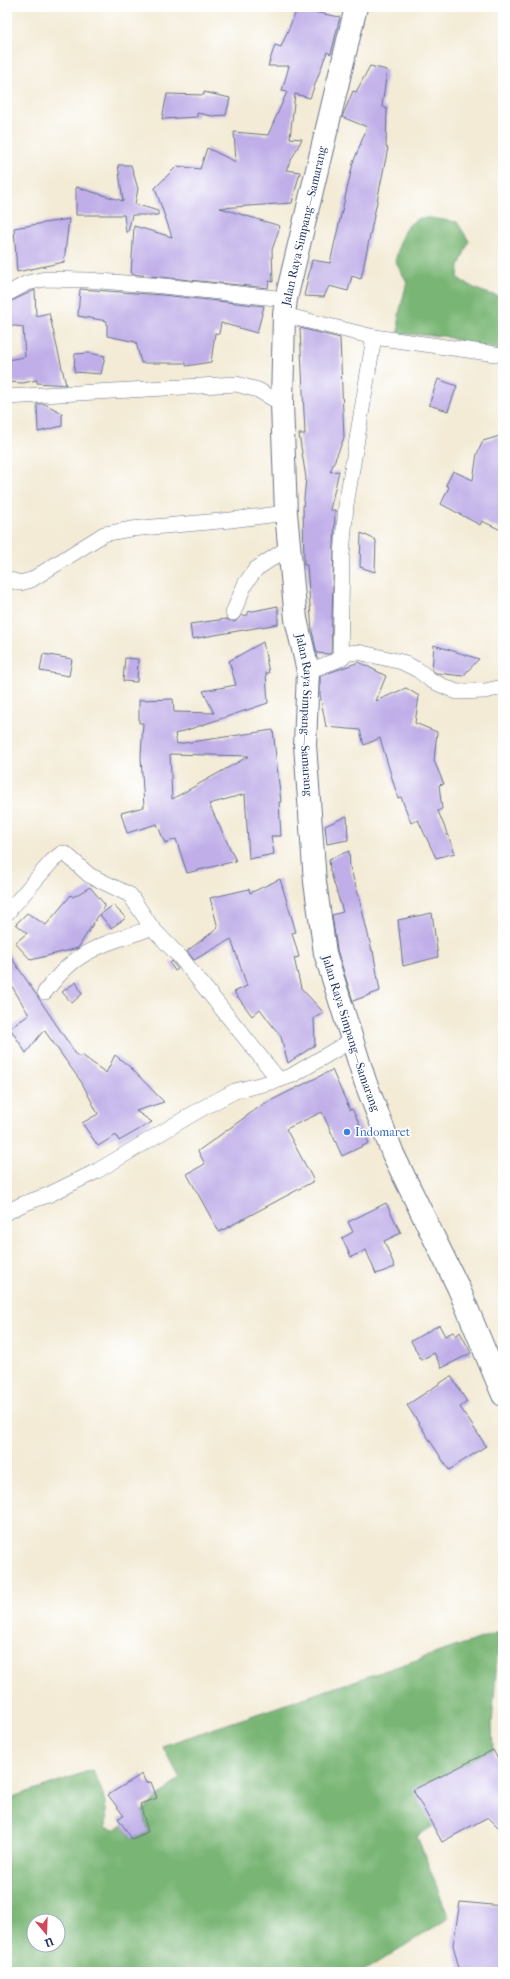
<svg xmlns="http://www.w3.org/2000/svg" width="510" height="1979" font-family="'IM FELL French Canon',serif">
<rect width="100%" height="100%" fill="#fff"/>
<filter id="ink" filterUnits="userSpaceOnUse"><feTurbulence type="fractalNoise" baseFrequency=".025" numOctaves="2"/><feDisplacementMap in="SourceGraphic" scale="8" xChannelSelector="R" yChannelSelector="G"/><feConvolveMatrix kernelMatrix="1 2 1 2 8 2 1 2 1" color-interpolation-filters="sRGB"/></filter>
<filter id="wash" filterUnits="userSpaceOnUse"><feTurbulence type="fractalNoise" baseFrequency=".012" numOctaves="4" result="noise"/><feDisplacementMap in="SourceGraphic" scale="16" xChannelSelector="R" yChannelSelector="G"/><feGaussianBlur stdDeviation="0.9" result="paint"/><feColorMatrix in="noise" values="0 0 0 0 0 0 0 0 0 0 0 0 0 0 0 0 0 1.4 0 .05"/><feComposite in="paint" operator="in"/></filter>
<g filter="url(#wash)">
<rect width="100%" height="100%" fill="#f3ebd6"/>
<g fill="#79b675" stroke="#4a726a" fill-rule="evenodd">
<path d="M419,218H430L457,222L469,241L459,266L458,278C470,287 487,295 501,296L503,293V349L481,347L444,336L399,334V314L407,282L395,261C402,240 398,230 419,218Z"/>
<path d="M499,1632L492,1724L493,1750L433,1826L417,1836L449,1918L362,1972H7V1799L92,1770C103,1791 108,1803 106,1827L114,1830L123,1825L132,1839L148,1832L142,1811L180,1778L162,1746ZM34,1921H58V1945H34Z"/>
</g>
<g id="blocks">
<g fill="#bfaee8" fill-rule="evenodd">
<polygon points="297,9 340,17 331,54 327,52 310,98 295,94 290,138 302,139 286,170 300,172 292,203 220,208 280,226 272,250 273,282 269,281 268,288 131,274 134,226 172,237 155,188 177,166 200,169 207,148 236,162 234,132 268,135 287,92 282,91 289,66 268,66 275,45 281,47"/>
<polygon points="370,66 387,70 382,106 387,109 386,147 388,148 361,279 352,276 348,291 329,286 324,297 304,296 312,260 330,263 353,163 367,127 342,117 353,91 356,92"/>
<polygon points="204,92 230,98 226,115 212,116 197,113 197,117 162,119 167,94 204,95"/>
<polygon points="118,165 131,165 138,189 135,204 158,211 158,215 132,215 128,232 126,232 124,215 76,215 76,187 123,201"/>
<polygon points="69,219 64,262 17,272 14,228"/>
<polygon points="80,289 162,295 264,306 257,333 221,323 219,334 215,333 211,362 186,366 186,363 141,363 136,342 107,336 107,321 78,316"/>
<polygon points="35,290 36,316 49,313 66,385 37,383 37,380 23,383 7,382 7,360 25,357 23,327 7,325 7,303"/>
<polygon points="300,328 340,338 344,438 330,472 339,471 330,510 335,510 331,653 329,654 317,653 312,631 307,565 304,565 303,508 306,478 299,434 305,434"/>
<polygon points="89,353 105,356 101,374 74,372 75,354"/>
<polygon points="438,379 457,386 448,411 429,405"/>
<polygon points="37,404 45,404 62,413 62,426 38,432"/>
<polygon points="503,435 503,531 482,521 480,525 441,504 449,487 446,485 453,471 473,480 477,454 483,441"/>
<polygon points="361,533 376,540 375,572 360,567"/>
<polygon points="278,606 278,624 192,639 190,624 226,619 235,622 241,616 248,615 248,612"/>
<path d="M263,642L269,673H266L268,703L175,734L177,744L273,730L281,802H279L281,836H271L274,854L249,859L245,794L209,804L236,861L187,873L176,839L165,843L157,824L127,833L121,813L144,807L141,757L143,723H139V700L173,699L174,712L214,713L203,691L236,685L229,661ZM170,754L249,756L172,799Z"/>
<polygon points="434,645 479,659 463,676 436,673 432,670"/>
<polygon points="43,654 72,659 69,676 40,671"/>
<polygon points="125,658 138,659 137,682 123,681"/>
<polygon points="359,662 386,676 376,701 406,688 419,696 415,723 437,732 434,761 444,784 439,785 442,809 438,811 455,853 436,858 418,820 411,823 401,797 398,798 380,738 364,745 360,730 326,727 320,694 320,676"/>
<polygon points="347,816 348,840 327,844 325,826"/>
<polygon points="349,851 350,867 359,897 372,951 373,951 380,991 353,1001 337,950 332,915 343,912 330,870 329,859"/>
<polygon points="280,879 296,932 292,933 299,957 294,958 301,988 324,1013 314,1018 315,1045 288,1063 281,1037 260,1009 252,1016 234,992 247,986 231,939 194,960 187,951 218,928 210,898 249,889 250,893"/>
<polygon points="90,887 105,905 78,948 31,960 15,943 27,933 16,924 27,913 46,925 71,895 73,897"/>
<polygon points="113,905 126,918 111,928 100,915"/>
<polygon points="432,913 438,957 403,966 398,920"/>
<polygon points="7,951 78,1057 82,1055 106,1073 115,1055 130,1067 164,1102 136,1111 152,1122 119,1141 116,1135 98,1146 82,1123 98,1114 82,1083 44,1030 26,1053 10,1028 29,1015 7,978"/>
<polygon points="172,961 174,964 178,969 175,971 170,963"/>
<polygon points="76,982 82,994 72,1003 62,992"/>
<polygon points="332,1070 350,1110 352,1109 369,1143 342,1156 322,1112 286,1129 314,1181 219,1232 187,1174 205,1164 198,1151 262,1105"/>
<polygon points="386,1203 401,1233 384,1241 395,1267 376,1274 366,1250 351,1257 342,1238 353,1232 348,1222"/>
<polygon points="439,1325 445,1336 453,1332 456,1336 460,1332 471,1353 442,1368 434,1353 421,1360 411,1341"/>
<polygon points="451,1376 467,1402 460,1407 486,1446 449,1470 407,1405"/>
<polygon points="493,1750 503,1769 503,1832 488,1817 442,1842 413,1790"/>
<polygon points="142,1774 146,1783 151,1782 157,1798 140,1804 148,1832 132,1839 118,1818 124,1816 108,1795"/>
<polygon points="460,1902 503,1906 503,1972 460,1972 453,1945"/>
</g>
</g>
</g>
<g filter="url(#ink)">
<use href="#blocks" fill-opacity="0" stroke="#677188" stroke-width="1"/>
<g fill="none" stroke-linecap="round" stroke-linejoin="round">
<defs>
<g id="minor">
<polyline points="7,294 27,283 45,279 88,280 163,286 286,299"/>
<polyline points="284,315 374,337 503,355"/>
<polyline points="7,397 236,384 258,390 282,404"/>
<polyline points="7,579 20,583 31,580 104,534 131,529 231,520 286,513"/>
<polyline points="233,613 245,584 256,569 289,547"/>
<polyline points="340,659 342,555 346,505 374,337"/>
<polyline points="308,671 335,661 349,653 358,652 402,662 418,670 432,681 457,692 485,691 503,687"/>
<polyline points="7,913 52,861 62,853 66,854 89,875 130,895 152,928"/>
<path d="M45,992C55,979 66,966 80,957C101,943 128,936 152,928L181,958L279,1080"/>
<polyline points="7,1212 23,1204 48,1195 97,1171 201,1109 235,1091 279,1080 293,1075 352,1040"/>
</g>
<g id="secondary">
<path id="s1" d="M356,7L286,299L284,315L282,404L286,513L296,619L308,671L305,745L315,882L325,953L365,1081L393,1154L459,1289L503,1395"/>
</g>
</defs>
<use href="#minor" stroke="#677188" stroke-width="16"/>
<use href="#secondary" stroke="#677188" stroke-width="24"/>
<use href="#minor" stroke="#fff" stroke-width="15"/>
<use href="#secondary" stroke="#fff" stroke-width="22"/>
</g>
</g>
<circle fill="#3f7fe0" stroke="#fff" stroke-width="1.5" cx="347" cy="1132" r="4"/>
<g text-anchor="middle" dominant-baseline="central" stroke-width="3" stroke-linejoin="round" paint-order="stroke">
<g font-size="12" fill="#1b2f5e" stroke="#fff">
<text transform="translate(304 226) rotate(-77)">Jalan Raya Simpang—Samarang</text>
<text stroke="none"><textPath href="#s1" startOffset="718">Jalan Raya Simpang—Samarang</textPath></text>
<text stroke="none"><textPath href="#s1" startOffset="1042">Jalan Raya Simpang—Samarang</textPath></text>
</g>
<g font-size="12" fill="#366cbe" stroke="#fff" text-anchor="start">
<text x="355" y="1132">Indomaret</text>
</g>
</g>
<rect width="510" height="1979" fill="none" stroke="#fff" stroke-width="24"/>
<g transform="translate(46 1933) rotate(161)"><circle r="19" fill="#ffffff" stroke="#a4acbf"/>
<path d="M0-3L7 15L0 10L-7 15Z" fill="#d1495b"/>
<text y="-6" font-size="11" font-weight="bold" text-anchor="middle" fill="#1b2f5e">U</text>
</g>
</svg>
